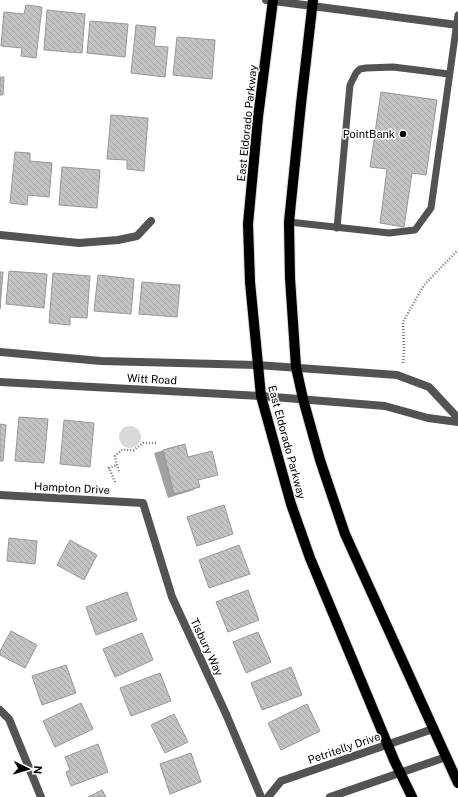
<svg xmlns="http://www.w3.org/2000/svg" width="458" height="797" font-family="'Public Sans',sans-serif">
<defs>
<pattern id="building-back-hatch" width="6" height="6" patternUnits="userSpaceOnUse"><rect width="6" height="6" fill="#c3c3c3"/><path d="M-1 5l2 2M0 0l6 6M5-1l2 2" fill="none" stroke="#a6a6a6"/></pattern>
</defs>
<rect width="100%" height="100%" fill="#fff"/>
<circle fill="#dadada" cx="130" cy="437" r="11"/>
<polygon fill="#a1a1a1" points="180,445 194,490 168,498 154,453"/>
<g fill="url(#building-back-hatch)" stroke="#979797">
<polygon points="26,5 42,7 36,58 21,56 22,48 1,46 4,12 24,14"/>
<polygon points="47,10 85,14 82,53 44,50"/>
<polygon points="90,21 128,24 125,57 87,53"/>
<polygon points="136,25 156,27 154,46 168,47 165,77 131,73"/>
<polygon points="177,37 215,40 212,79 173,75"/>
<polygon points="0,77 4,77 3,95 0,95"/>
<polygon points="381,92 437,100 426,175 412,173 404,227 380,223 387,169 370,167"/>
<polygon points="111,115 148,118 144,171 127,169 127,160 107,159"/>
<polygon points="15,152 30,153 30,161 52,163 49,197 28,195 27,205 10,203"/>
<polygon points="62,167 100,170 97,208 59,205"/>
<polygon points="9,271 47,274 44,308 6,304"/>
<polygon points="0,272 3,272 0,309"/>
<polygon points="53,273 90,276 87,318 70,317 70,325 49,323"/>
<polygon points="98,275 134,279 131,314 94,311"/>
<polygon points="142,282 180,285 177,317 139,314"/>
<polygon points="19,417 48,419 44,463 15,461"/>
<polygon points="64,420 94,423 90,467 60,464"/>
<polygon points="0,424 6,425 3,461 0,461"/>
<polygon points="185,444 188,457 212,451 218,475 198,480 200,487 174,494 163,450"/>
<polygon points="224,505 233,534 197,546 187,517"/>
<polygon points="9,538 37,541 35,564 7,561"/>
<polygon points="70,540 97,555 84,580 57,565"/>
<polygon points="239,545 250,574 209,588 199,560"/>
<polygon points="248,590 259,620 228,632 216,602"/>
<polygon points="127,592 137,620 96,635 86,607"/>
<polygon points="11,631 37,645 25,668 0,655 0,651"/>
<polygon points="258,632 271,662 246,673 233,642"/>
<polygon points="142,633 153,660 115,677 103,649"/>
<polygon points="66,665 76,693 42,705 32,676"/>
<polygon points="291,667 302,695 262,710 251,683"/>
<polygon points="160,673 171,701 131,716 120,688"/>
<polygon points="81,703 93,729 55,747 43,721"/>
<polygon points="307,704 320,731 281,750 268,723"/>
<polygon points="174,714 188,742 165,753 151,725"/>
<polygon points="98,744 108,772 71,786 66,772 70,770 65,757"/>
<polygon points="191,753 201,782 170,794 160,764"/>
<polygon points="102,790 106,797 88,797"/>
</g>
<g fill="none" stroke-linecap="round" stroke-linejoin="round">
<defs>
<g id="primary">
<polyline points="273,0 258,117 248,224 250,282 261,396 291,504 310,558 394,760 412,797"/>
<polyline points="313,0 301,104 289,222 290,278 296,367 303,399 320,460 345,534 458,783"/>
</g>
</defs>
<use href="#primary" stroke="#dbdbdb" stroke-width="12"/>
<g stroke="#757575" stroke-width="2.5" stroke-dasharray="1 2" stroke-linecap="butt">
<polyline points="403,363 404,352 403,322 424,285 458,250"/>
<polyline points="119,471 117,465 115,456 122,450 134,450 143,443 157,443"/>
<polyline points="115,482 109,468 117,465"/>
</g>
<g stroke="#535353" stroke-width="7">
<polyline points="289,222 389,233 415,230 431,208 458,15"/>
<polyline points="337,228 348,106 350,85 356,73 360,69 366,68 393,67 449,74"/>
</g>
<g stroke="#535353" stroke-width="8">
<polyline points="266,0 458,25"/>
<polyline points="0,235 79,243 118,240 137,236 151,221"/>
<polyline points="0,495 143,503 172,597 226,714 261,797"/>
<polyline points="0,710 9,719 41,797"/>
<polyline points="268,797 281,781 433,729"/>
<polyline points="330,797 446,757"/>
</g>
<g stroke="#535353" stroke-width="8">
<polyline points="0,352 101,361 257,365 397,375 429,387 458,418"/>
<polyline points="0,382 261,396 385,406 428,418 458,422"/>
</g>
<use href="#primary" stroke="#000" stroke-width="10"/>
</g>
<circle fill="#000" stroke="#fff" stroke-width="1.5" cx="403" cy="134" r="4"/>
<g text-anchor="middle" dominant-baseline="central" stroke-width="3" stroke-linejoin="round" paint-order="stroke">
<g font-size="11" fill="#000" stroke="#fff">
<text transform="translate(247 123) rotate(-84)">East Eldorado Parkway</text>
<text transform="translate(152 379) rotate(3)">Witt Road</text>
<text transform="translate(287 442) rotate(75)">East Eldorado Parkway</text>
<text transform="translate(72 488) rotate(3)">Hampton Drive</text>
<text transform="translate(207 647) rotate(65)">Tisbury Way</text>
<text transform="translate(344 748) rotate(-19)">Petritelly Drive</text>
</g>
<g font-size="11" fill="#000" stroke="#fff" text-anchor="end">
<text x="395" y="134">PointBank</text>
</g>
</g>
<g transform="translate(28 769) rotate(95)" stroke="#ffffff" stroke-width="3" paint-order="stroke">
<path d="M0-3L7 15L0 10L-7 15Z" fill="#000000"/>
<text y="-6" font-size="11" font-weight="bold" text-anchor="middle" fill="#000000">N</text>
</g>
</svg>
